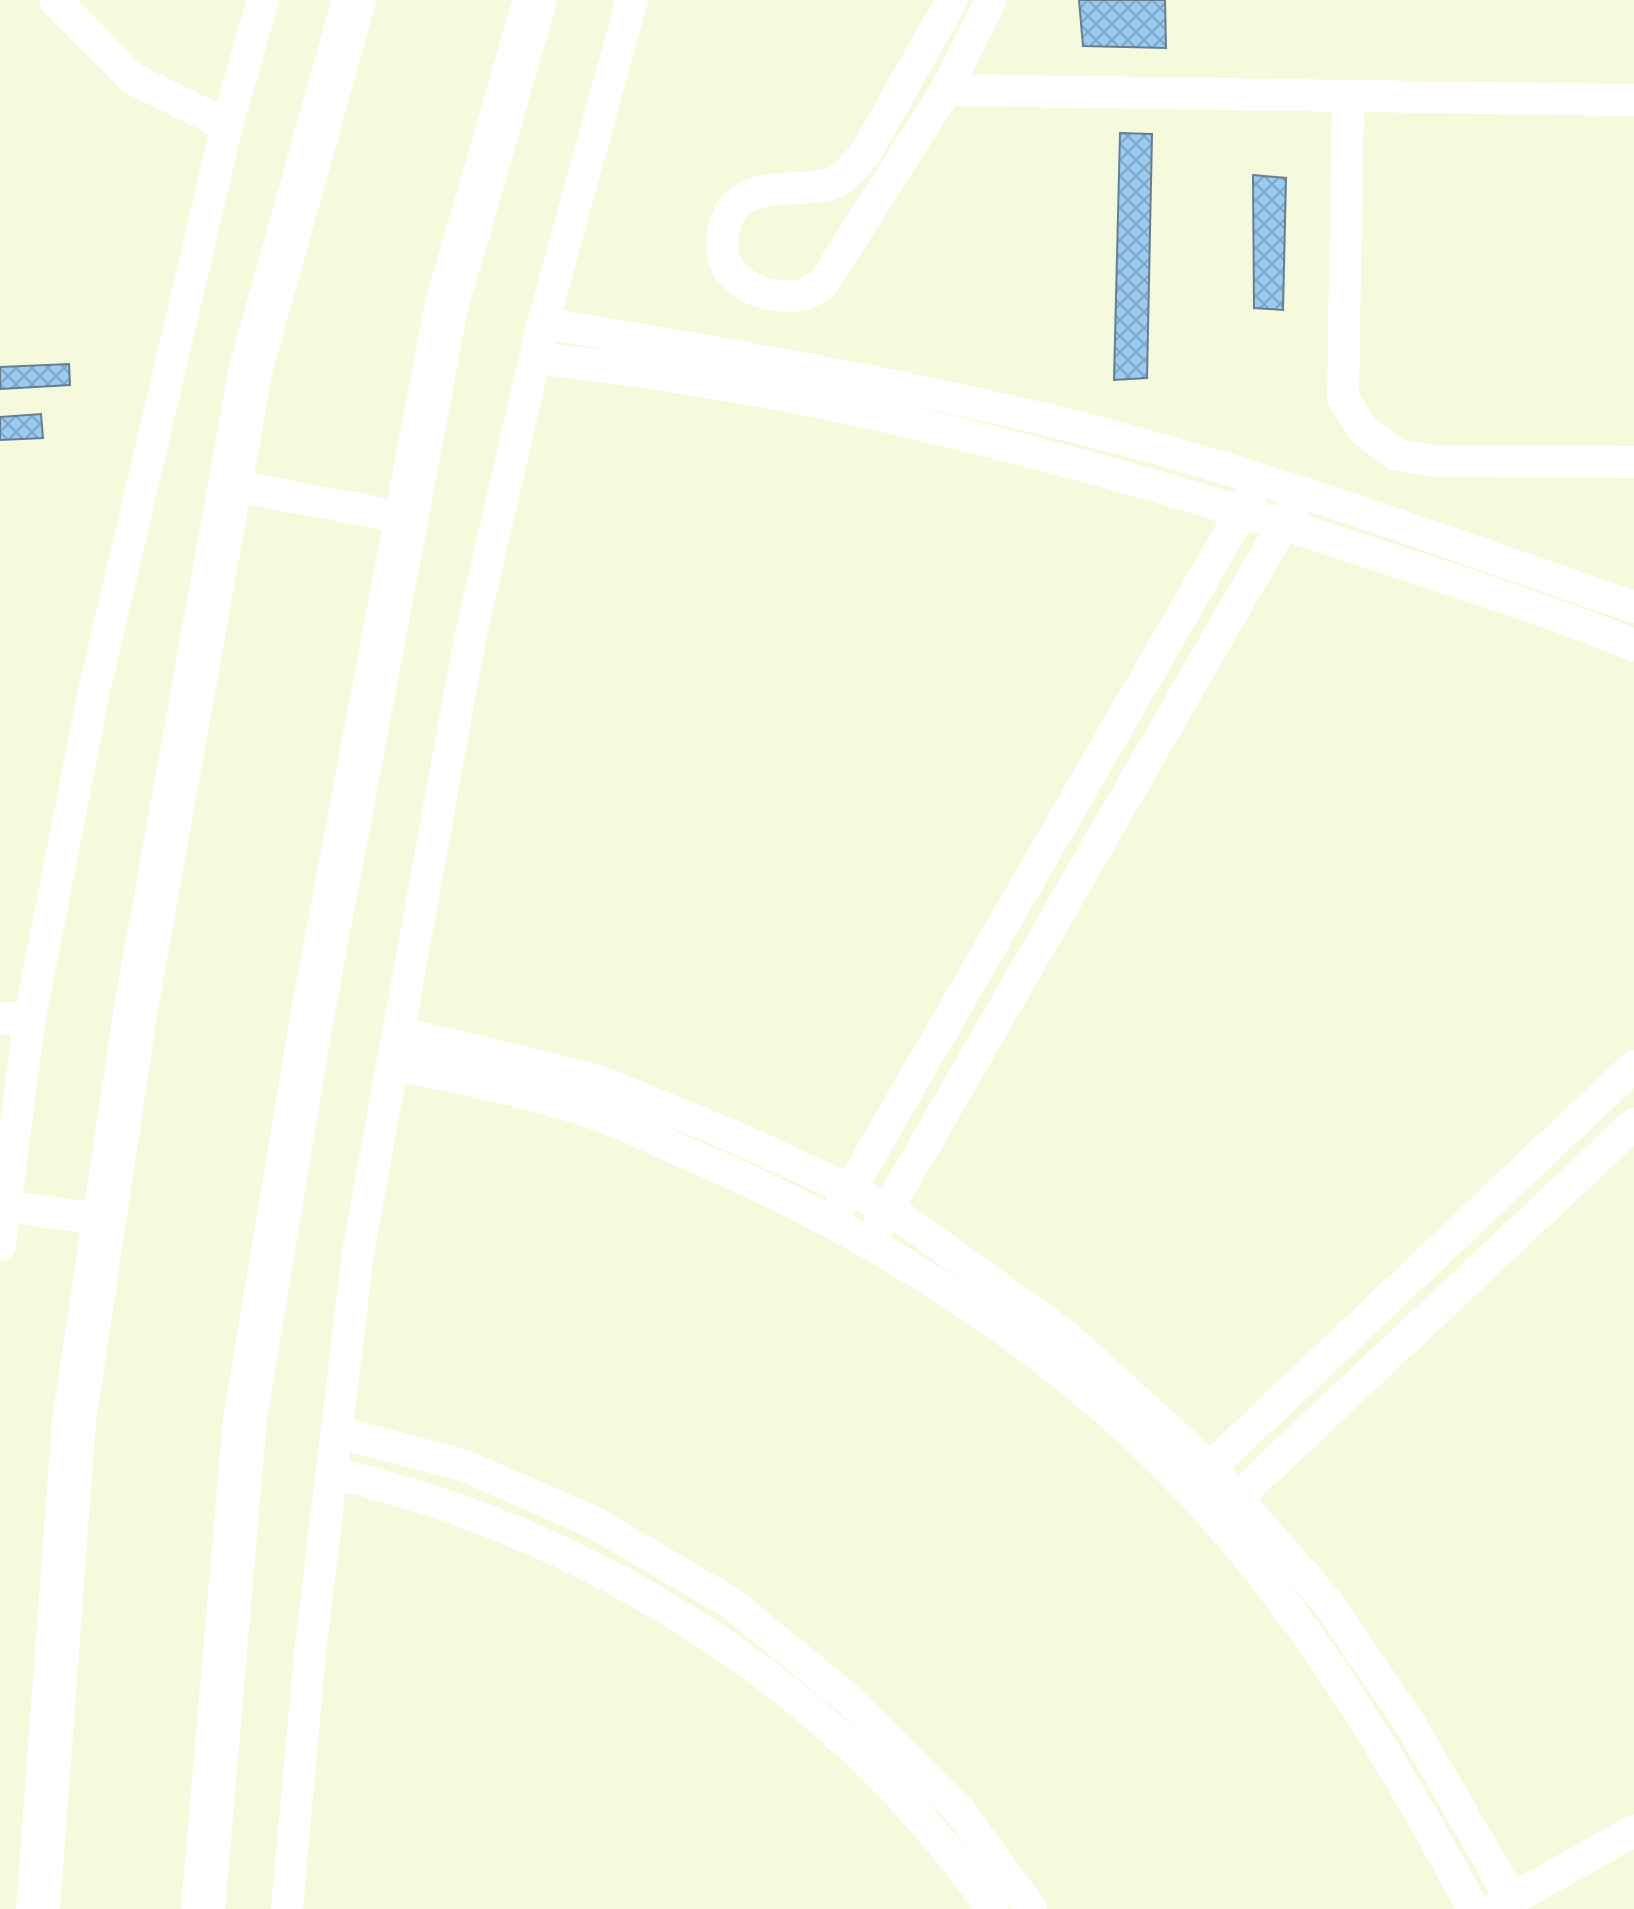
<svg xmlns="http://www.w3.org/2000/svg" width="1634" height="1909" font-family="'DejaVu Sans',sans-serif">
<defs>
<pattern id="building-cross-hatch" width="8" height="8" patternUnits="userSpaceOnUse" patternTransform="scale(2)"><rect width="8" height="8" fill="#9accf3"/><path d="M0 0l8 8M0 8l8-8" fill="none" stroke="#7ea6c4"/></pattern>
</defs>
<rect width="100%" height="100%" fill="#f5fadc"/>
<g fill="url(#building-cross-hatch)" stroke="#677e91" stroke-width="2">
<polygon points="1079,0 1165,0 1166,48 1083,46"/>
<polygon points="1120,133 1152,134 1147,378 1114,380"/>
<polygon points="1253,175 1286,178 1283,310 1254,308"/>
<polygon points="69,364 70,385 0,389 0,367"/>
<polygon points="41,414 43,438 0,440 0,417"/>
</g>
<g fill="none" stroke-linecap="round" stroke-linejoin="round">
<g stroke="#fff" stroke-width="32">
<polyline points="55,0 133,79 227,125"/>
<path d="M952,0L866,152C857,163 848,176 835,182C807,194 765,181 739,202C729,210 725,222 723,234C714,276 757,299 794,296C803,296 814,289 822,285L946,90L991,0"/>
<polyline points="946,90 1634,100"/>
<polyline points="1348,96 1343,398 1364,431 1397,455 1436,461 1634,462"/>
<path d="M543,323C726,354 908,384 1088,430C1273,477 1454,545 1634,607"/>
<path d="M535,358C802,387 1063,454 1319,536C1425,571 1530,604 1634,645"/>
<polyline points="229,485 406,518"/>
<polyline points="0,1019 30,1016"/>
<polyline points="398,1032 599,1081 740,1139 888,1208 1066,1336 1210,1467 1328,1603 1411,1725 1512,1900"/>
<path d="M392,1064C462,1078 534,1092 601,1116C632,1127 662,1143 693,1156C886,1239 1072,1357 1213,1516C1318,1634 1399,1770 1473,1909"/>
<polyline points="5,1206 104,1220"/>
<polyline points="839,1209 1252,494"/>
<polyline points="879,1224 1292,509"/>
<polyline points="0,1245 30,1016 95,687 227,125 263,0"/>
<polyline points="338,1432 465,1466 595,1523 731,1603 852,1702 959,1810 1031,1909"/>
<path d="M333,1473C595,1535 837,1687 992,1909"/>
<polyline points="1196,1481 1634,1066"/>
<polyline points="1223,1511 1634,1124"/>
<polyline points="287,1909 310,1653 358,1253 470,638 543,323 632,0"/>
<polyline points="1494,1909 1634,1831"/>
</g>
<g stroke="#fff" stroke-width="44">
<polyline points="38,1909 74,1421 136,1008 251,368 354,0"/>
<polyline points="203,1909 245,1419 313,1011 446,308 535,0"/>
</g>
</g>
</svg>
